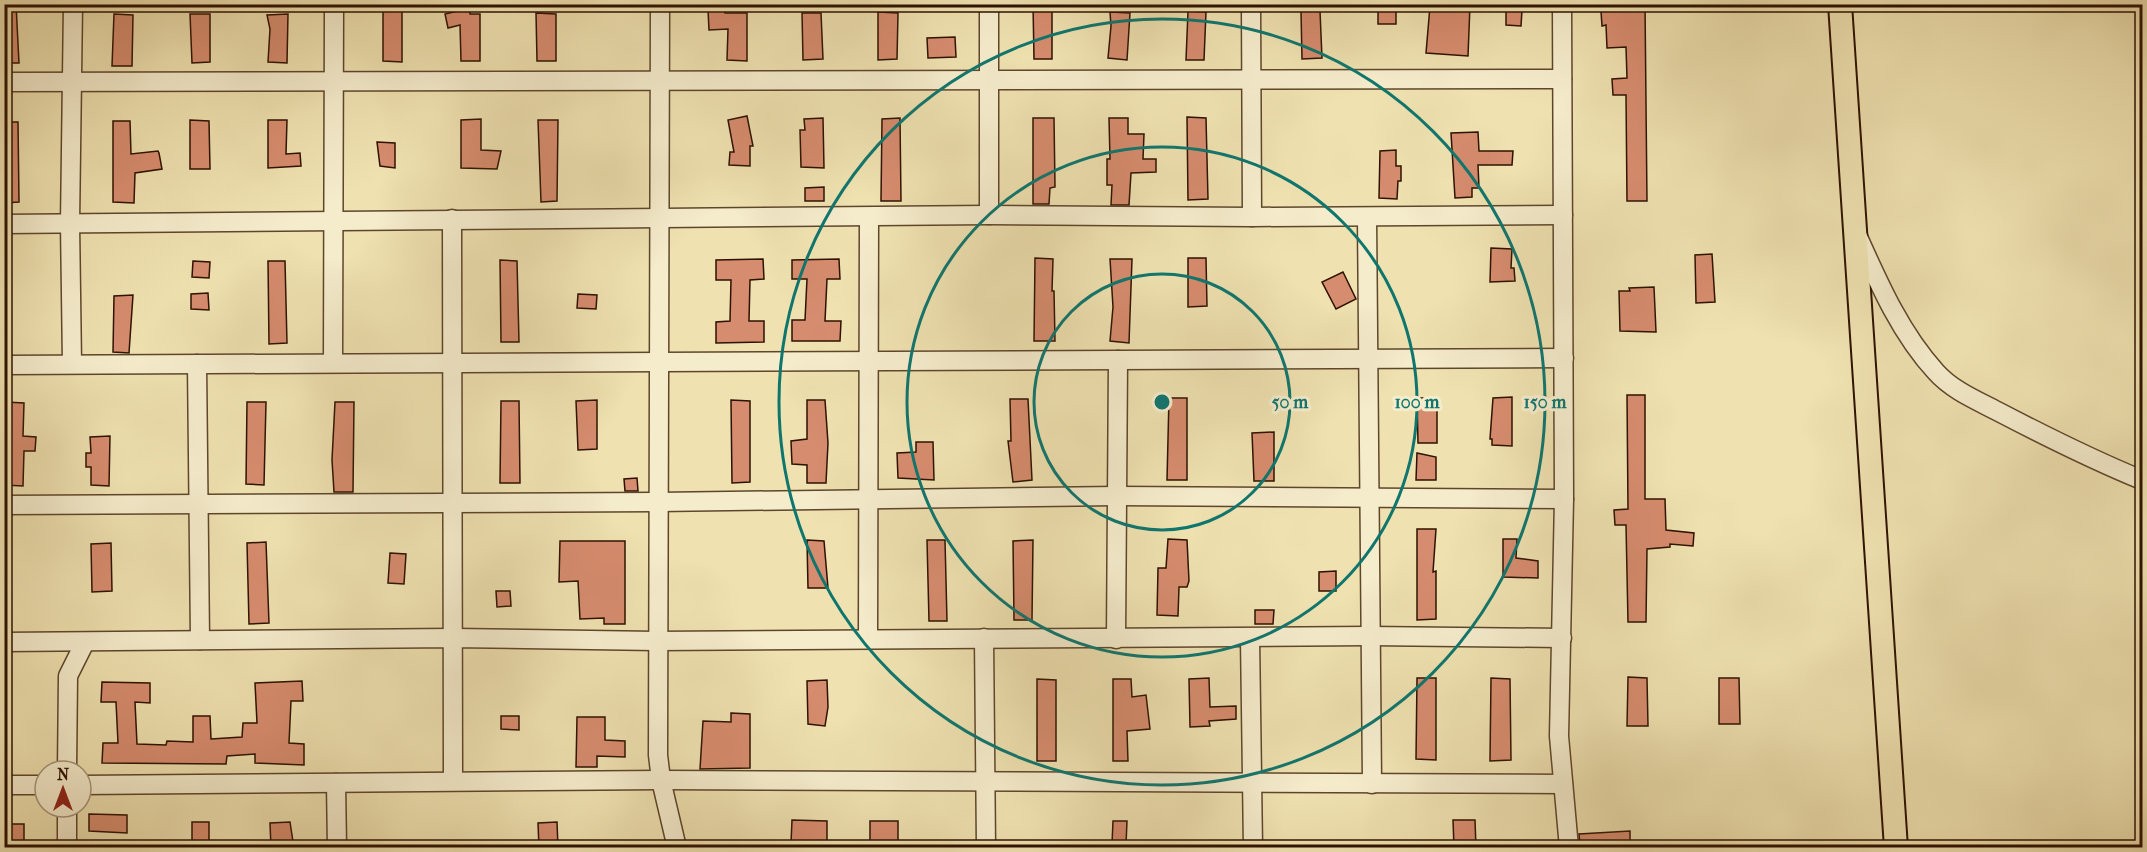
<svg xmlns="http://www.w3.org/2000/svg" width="2147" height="852" font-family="'IM FELL French Canon',serif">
<rect width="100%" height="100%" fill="#efe1b0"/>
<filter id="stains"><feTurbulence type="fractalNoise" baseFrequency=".00333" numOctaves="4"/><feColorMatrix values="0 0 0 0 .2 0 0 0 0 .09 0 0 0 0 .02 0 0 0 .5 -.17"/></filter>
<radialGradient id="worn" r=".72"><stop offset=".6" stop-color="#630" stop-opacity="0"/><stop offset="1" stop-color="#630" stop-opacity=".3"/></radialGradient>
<g fill="#d68c6e" stroke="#2e1200" stroke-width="1.5">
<polygon points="4,4 16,4 19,63 4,63"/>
<polygon points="383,4 402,4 402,62 383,61"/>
<polygon points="1033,4 1047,4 1047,8 1052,8 1052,59 1034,59"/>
<polygon points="1625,4 1645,4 1647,201 1627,201 1626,95 1613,95 1612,79 1627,78 1626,47 1607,48 1606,25 1602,26 1601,11 1625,10"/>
<polygon points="1470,5 1468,56 1426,53 1430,6"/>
<polygon points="470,8 470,14 480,14 480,61 461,61 460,25 448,28 445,14"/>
<polygon points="1506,9 1522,10 1521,26 1506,25"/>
<polygon points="708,10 724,10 725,13 747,13 747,61 727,60 728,29 709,30"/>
<polygon points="1188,11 1206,12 1204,60 1186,60"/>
<polygon points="1301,11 1320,11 1322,58 1302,59"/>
<rect x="1378" y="11" width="18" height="13"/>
<polygon points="878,12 898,13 897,59 878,60"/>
<polygon points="1110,12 1130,13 1127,60 1108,58 1111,26"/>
<polygon points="536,13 556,14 556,61 537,61"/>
<polygon points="802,13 821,13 823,59 803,60"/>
<polygon points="114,14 133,15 132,66 112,66"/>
<polygon points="190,14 210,14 210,62 192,63"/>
<polygon points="288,14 287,63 268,62 270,29 267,15"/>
<polygon points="955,37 956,57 928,58 927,38"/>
<polygon points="747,116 753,146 750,146 750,166 729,165 730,152 734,152 728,120"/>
<polygon points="1187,117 1206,118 1208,199 1188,200"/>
<polygon points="823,118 824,168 801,167 800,130 805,130 804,119"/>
<polygon points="900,118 901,201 881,201 882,119"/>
<polygon points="1033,118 1054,118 1055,187 1050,188 1049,204 1033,204"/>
<polygon points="1109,118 1128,118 1128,134 1144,134 1143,159 1156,159 1156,172 1131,173 1129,205 1111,205 1112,185 1107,185 1107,159 1110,159"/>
<polygon points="481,119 481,150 501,151 497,169 461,168 461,120"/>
<polygon points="190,120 209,121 210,169 190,169"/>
<polygon points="268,120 287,120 286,154 300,153 301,166 268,168"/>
<polygon points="538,120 558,120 557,201 541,202"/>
<polygon points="113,121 130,121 131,154 158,151 159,153 162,169 135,173 134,203 113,202"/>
<polygon points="4,122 18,122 19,202 4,203"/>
<polygon points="1478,132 1479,151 1513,151 1512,165 1478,165 1479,188 1472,188 1472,197 1455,198 1451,133"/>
<polygon points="377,142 395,143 395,168 380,166"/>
<polygon points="1396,150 1396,166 1401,166 1401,181 1398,181 1397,199 1379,198 1380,151"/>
<polygon points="824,187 824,201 805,201 805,188"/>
<polygon points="1491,248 1512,249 1511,268 1514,268 1515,281 1490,282"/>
<polygon points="1712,254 1715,302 1696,303 1695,255"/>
<polygon points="1035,258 1053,259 1052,291 1054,291 1055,341 1034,341"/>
<polygon points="1188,258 1206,258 1207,306 1188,307"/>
<polygon points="763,259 764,279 750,280 749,321 764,321 764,342 716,343 716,322 730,321 731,280 716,280 716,260"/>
<polygon points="839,259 840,279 827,279 825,321 841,321 840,341 792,341 792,320 805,320 807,279 792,279 792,260"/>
<polygon points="1110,259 1132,259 1129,343 1110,341 1113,307"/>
<polygon points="500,260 517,261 519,342 501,342"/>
<polygon points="193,261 210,262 209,278 192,277"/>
<polygon points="268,261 285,261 287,343 269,344"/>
<polygon points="1343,272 1356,299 1336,309 1322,282"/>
<polygon points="1654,287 1656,332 1620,331 1619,291 1630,291 1629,288"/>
<polygon points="208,293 209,310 191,309 191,294"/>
<polygon points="578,294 597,295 596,309 577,308"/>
<polygon points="133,295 129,353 113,352 114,296"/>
<polygon points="1627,395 1645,395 1645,499 1665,499 1666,530 1694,533 1693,546 1670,544 1670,547 1647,549 1646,622 1628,622 1626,525 1615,525 1614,510 1628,509"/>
<polygon points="1512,397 1512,446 1492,445 1492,439 1490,439 1493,398"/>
<polygon points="1169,398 1187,398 1187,480 1167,480"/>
<polygon points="1417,398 1437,398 1437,443 1418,443"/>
<polygon points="1010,399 1028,399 1032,480 1013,482 1008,441 1011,441"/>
<polygon points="597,400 597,449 578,450 576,401"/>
<polygon points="731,400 750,401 750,482 732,483"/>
<polygon points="807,400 825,400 828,443 826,483 807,483 807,465 792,464 791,441 807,439"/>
<polygon points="501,401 519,401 520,483 500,483"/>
<polygon points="5,402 24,403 23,436 36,437 35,451 24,451 23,486 4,485"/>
<polygon points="247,402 266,402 264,485 246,484"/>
<polygon points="335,402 354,402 353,492 334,492 332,460"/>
<polygon points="1274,432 1274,481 1254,481 1252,433"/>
<polygon points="110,436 109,486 91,485 91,467 86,467 86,453 91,453 90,437"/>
<polygon points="916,442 933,442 934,480 898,478 897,453 916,452"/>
<polygon points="1417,453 1436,457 1436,480 1416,480"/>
<polygon points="637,478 638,491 625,491 624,479"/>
<polygon points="1417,529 1436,529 1433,572 1436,571 1436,619 1417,620"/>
<polygon points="1168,539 1187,540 1189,581 1187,587 1179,587 1178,616 1157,615 1158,568 1166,568"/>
<polygon points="1503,539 1517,539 1516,558 1538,561 1538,578 1503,577"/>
<polygon points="807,540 824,541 828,588 808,588"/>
<polygon points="927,540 945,540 947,621 929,621"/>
<polygon points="1033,540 1032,620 1014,620 1013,541"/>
<polygon points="560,541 625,541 625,624 604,624 604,618 580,619 578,581 559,582"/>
<polygon points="266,542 269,623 249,624 247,543"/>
<polygon points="111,543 112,591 92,592 91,544"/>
<polygon points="390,553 406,554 404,584 388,583"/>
<polygon points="1336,571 1336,591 1319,591 1319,572"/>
<polygon points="496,591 510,591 511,606 497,607"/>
<polygon points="1255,610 1274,610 1273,624 1255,624"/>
<polygon points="1628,677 1647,678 1648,726 1627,726"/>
<polygon points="1209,678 1210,707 1236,706 1236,719 1209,721 1210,726 1190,727 1189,679"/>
<polygon points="1417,678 1436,678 1436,760 1416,759"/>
<polygon points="1491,678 1510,679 1511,760 1490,761"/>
<polygon points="1719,678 1739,678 1740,724 1719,724"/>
<polygon points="1037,679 1056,680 1056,761 1037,761"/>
<polygon points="1113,679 1131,679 1132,697 1146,695 1150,729 1127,731 1128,761 1113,761"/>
<polygon points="827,680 828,707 825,726 808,724 807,681"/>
<polygon points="302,681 303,701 291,701 289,743 304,744 304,765 255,763 255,754 227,756 226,764 102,763 103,743 118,743 116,702 101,702 102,682 150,683 150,703 135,702 137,744 166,745 167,741 193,742 193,716 210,716 211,739 242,737 243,723 257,723 255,683"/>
<polygon points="731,713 750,714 750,768 700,769 703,721 731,722"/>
<polygon points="501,716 519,716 519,730 501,729"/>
<polygon points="577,717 605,717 605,740 625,741 625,757 597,756 597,767 576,767"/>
<polygon points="89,814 127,815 127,833 89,831"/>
<polygon points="792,820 827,821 827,844 791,843"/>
<polygon points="1453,820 1475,820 1476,848 1454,848"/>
<rect x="870" y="821" width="28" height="23"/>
<polygon points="1113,821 1127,821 1126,845 1112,844"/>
<rect x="192" y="822" width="17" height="26"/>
<polygon points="290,822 294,848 271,848 270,823"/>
<polygon points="557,822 558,848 539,848 538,823"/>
<rect x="11" y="824" width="13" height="24"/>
<polygon points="1630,831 1630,844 1580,846 1579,834"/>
</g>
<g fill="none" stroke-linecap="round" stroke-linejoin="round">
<defs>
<g id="minor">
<polyline points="660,4 658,755 661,780 677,848"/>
<polyline points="1251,4 1252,217"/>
<polyline points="1562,4 1564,499 1559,736 1569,848"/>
<polyline points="4,82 1562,79"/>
<polyline points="989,215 989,4"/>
<polyline points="1367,217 1372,784"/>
<polyline points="452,219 453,781"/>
<polyline points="4,224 989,215 1252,217 1563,215"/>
<path d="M1858,237C1879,284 1901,334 1936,372C1952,390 1976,400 1997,411C2045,436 2093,460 2142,480"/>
<polyline points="333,363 334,4"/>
<polyline points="72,364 70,223 73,4"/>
<polyline points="197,364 200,640"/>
<polyline points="4,365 1564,358"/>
<polyline points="4,505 658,502 1117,496 1564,499"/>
<polyline points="868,638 869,217"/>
<polyline points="984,638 986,848"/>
<polyline points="1250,638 1253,848"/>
<polyline points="1116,639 1118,360"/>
<polyline points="4,642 453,638 656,641 1369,636 1562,638"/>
<polyline points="67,771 68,676 85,642"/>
<polyline points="336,783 337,848"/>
<polyline points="4,785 45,785"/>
<polyline points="81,785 661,780 1563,784"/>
<polyline points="67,848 67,807"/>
</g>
<polyline id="major" points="1840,4 1896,848"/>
</defs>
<use href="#minor" stroke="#5e462c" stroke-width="21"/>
<use href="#major" stroke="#2e1200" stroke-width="26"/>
<use href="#minor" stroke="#f5eccc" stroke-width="18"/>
<use href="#major" stroke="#efe1b0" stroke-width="22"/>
</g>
<g fill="none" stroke="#0f766e" stroke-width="3">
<circle cx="1162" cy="402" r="128"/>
<circle cx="1162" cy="402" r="255"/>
<circle cx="1162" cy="402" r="383"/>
</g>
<circle cx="1162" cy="402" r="9" fill="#0f766e" stroke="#f5eccc" stroke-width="3"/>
<g font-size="18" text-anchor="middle" font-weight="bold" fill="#0f766e" stroke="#f5eccc" stroke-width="6" stroke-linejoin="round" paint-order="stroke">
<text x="1290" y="408">50 m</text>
<text x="1417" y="408">100 m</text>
<text x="1545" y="408">150 m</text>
</g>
<rect width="2147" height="852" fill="none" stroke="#efe1b0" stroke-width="24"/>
<rect x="6" y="6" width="2135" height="840" fill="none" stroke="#2e1200" stroke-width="3"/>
<rect x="12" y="12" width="2123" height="828" fill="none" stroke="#2e1200" stroke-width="1.5"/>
<g transform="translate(63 789)"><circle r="28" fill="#f5eccc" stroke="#a5957a" stroke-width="1.5"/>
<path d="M0-4.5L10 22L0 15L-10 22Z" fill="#8f2418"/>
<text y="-9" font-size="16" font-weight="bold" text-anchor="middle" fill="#2e1200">N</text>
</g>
<rect width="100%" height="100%" filter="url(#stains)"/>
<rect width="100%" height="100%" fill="url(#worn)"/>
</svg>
